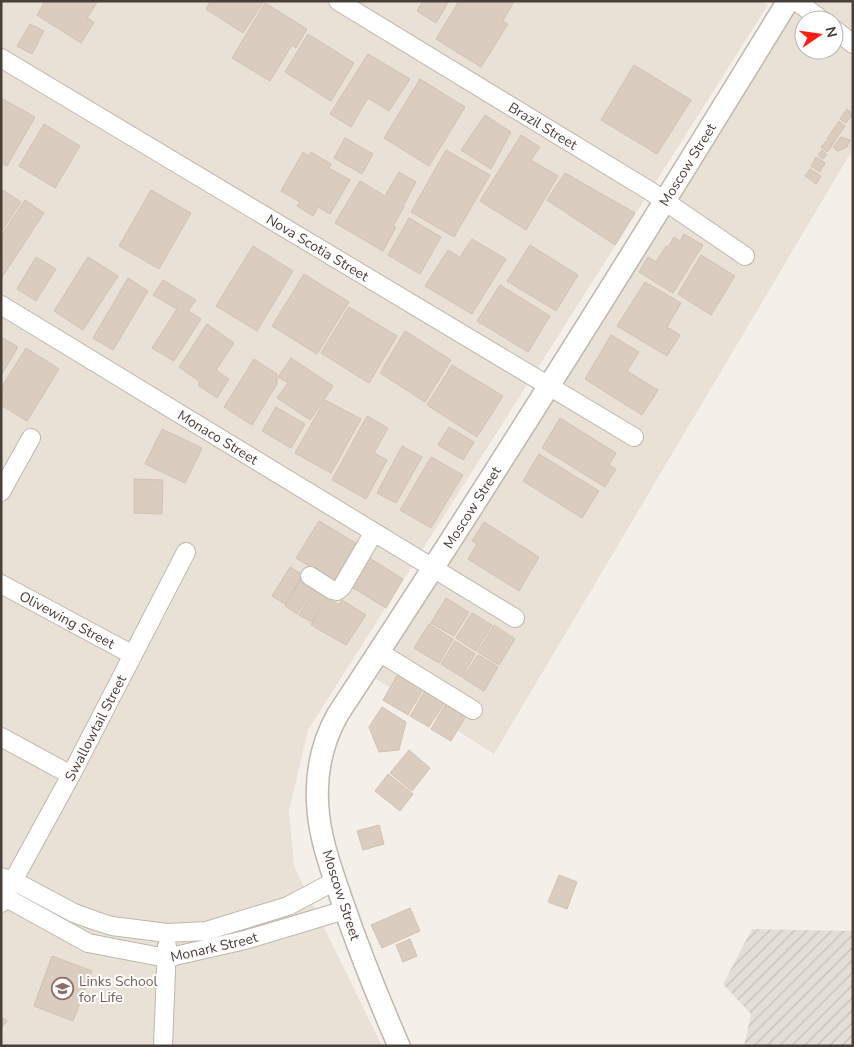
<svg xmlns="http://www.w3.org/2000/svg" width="854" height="1047" font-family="'Nunito Sans',sans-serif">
<defs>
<pattern id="industrial-furrows" width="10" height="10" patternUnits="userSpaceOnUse" patternTransform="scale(1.25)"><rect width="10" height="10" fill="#e4ded9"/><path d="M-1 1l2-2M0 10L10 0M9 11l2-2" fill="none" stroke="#c5c0bb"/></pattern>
</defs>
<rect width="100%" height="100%" fill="#f4efe8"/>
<g fill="#e9e1d6" fill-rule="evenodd">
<polygon points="1,1 761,1 768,5 308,730 289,811 294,866 382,1046 1,1046"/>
<path d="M798,1H853V149L494,754L376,679ZM804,20H834V50H804Z"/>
</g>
<polygon fill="url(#industrial-furrows)" points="853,928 853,1046 744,1046 751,1014 723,984 752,929 850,931"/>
<g fill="#dacdc0" stroke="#d2c1b0">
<polygon points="45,1 98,1 87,18 94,22 81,43 37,15"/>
<polygon points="211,1 264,1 243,33 206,9"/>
<polygon points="423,1 449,1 436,23 417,11"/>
<polygon points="459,1 514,1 503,21 508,24 481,67 436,39"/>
<polygon points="265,3 307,29 296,48 292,45 270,81 232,58"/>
<polygon points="30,24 44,31 32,54 17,46"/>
<polygon points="308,34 354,63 331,101 285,72"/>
<polygon points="368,54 410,79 389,111 368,98 351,127 330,114"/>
<polygon points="634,65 691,100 657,154 601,120"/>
<polygon points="420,79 465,107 429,166 384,138"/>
<polygon points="1,98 35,117 7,166 1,163"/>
<polygon points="847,109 853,114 846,123 840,119"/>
<polygon points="485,115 511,132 491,169 461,150"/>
<polygon points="839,121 845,126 832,145 827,139"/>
<polygon points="44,124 80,146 55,188 19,166"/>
<polygon points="521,135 540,147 531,160 558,176 526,230 480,201"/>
<polygon points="841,137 850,140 847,147 837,151 833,147"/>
<polygon points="345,138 373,154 362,174 334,158"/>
<polygon points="826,141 832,146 827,152 821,147"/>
<polygon points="446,150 490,175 454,237 411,212"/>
<polygon points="822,150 827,155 823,159 818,155"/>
<polygon points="303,152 308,156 311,152 331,164 329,168 350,180 330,214 318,207 313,216 297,206 300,202 281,191"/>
<polygon points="816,157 825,163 820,172 811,166"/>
<polygon points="810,169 821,176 816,184 805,176"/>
<polygon points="399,172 416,182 403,206 404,207 393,226 396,227 383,251 335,223 360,181 385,196"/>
<polygon points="565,173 635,213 615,245 547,200"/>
<polygon points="1,189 21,202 1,232"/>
<polygon points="151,190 191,213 159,269 119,246"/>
<polygon points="25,200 44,213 2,277 1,236"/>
<polygon points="409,218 441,237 420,274 388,255"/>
<polygon points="684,234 703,245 673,293 639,272 648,257 656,262 666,246 668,247 674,237 680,241"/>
<polygon points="472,239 506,259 472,314 425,286 448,250 460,257"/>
<polygon points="530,245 578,275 556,311 507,281"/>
<polygon points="253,246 293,271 257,331 216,306"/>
<polygon points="701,255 735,276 711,315 678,294"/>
<polygon points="36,257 56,269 36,301 17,289"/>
<polygon points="88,257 118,276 83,330 54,311"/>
<polygon points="304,274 349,302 317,354 272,326"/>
<polygon points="128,278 148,291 113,350 93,338"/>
<polygon points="163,280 196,300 188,311 201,319 174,361 152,348 177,309 153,295"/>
<polygon points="645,282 681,303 667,327 680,335 667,356 617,326"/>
<polygon points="500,285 550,316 528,352 477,321"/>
<polygon points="349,307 397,336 369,383 321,353"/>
<polygon points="207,324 234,343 216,370 229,379 217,398 198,385 200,382 179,367"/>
<polygon points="405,331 451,360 425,402 380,373"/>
<polygon points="611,335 639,352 627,371 658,390 642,415 585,379"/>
<polygon points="1,337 18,347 1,375"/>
<polygon points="26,348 59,369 27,421 1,405 1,388"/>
<polygon points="291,358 333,386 310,420 277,398 288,383 278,377"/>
<polygon points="254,359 277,374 277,384 252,425 224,407"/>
<polygon points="452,365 503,396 477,437 427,405"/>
<polygon points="325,400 361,419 331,473 295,453"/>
<polygon points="276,407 305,424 291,448 262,431"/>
<polygon points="367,416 388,428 374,453 387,460 366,499 332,480"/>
<polygon points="560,418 616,453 609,465 616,469 605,487 542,448"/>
<polygon points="449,427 474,442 463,460 438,445"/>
<polygon points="162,429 202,448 185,483 145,464"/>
<polygon points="402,446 422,457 396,503 377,493"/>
<polygon points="539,454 599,491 582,518 523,481"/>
<polygon points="431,457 463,475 431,528 400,510"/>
<polygon points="134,479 163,480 162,514 134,513"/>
<polygon points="319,521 357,544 334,581 296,558"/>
<polygon points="484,522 539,557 519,591 468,559 477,544 472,541"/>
<polygon points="368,557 403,579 386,608 350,586"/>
<polygon points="290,567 303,575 285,604 272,596"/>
<polygon points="302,578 315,585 297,614 285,606"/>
<polygon points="316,586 328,594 312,622 299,615"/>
<polygon points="328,598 339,605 342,600 366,615 346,645 311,625"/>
<polygon points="446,598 469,612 454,636 431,623"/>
<polygon points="472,613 492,625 476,651 456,638"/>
<polygon points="429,624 453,639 439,663 414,648"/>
<polygon points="494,625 515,639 499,665 478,652"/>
<polygon points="455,641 475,654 462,677 441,664"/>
<polygon points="478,655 498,667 484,691 463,678"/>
<polygon points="398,674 423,689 408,715 383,700"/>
<polygon points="425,691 444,703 429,727 410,716"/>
<polygon points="446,704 466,716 451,741 431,729"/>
<polygon points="382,707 406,722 399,750 379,752 369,727"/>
<polygon points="409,750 430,768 412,791 390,773"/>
<polygon points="388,774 413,794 400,811 375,791"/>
<polygon points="379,825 384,844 363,850 357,831"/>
<polygon points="559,875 577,882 567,909 548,902"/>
<polygon points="410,908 420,931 382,948 371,925"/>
<polygon points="410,939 417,956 403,962 396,945"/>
<polygon points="52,956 92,971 73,1021 34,1006"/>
<polygon points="1,1017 7,1021 1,1028"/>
</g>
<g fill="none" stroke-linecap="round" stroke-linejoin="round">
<defs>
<g id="minor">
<path id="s1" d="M338,1L650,191L745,256"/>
<polyline points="796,1 822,20"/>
<polyline points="834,29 853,44"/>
<path id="s2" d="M1,58L634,437"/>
<path id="s3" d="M1,305L515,618"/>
<polyline points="1,492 31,438"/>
<polyline points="310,576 332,590 337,591 342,587 374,532"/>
<path id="s4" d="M1,584L133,655"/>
<polyline points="379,652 473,710"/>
<polyline points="1,737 71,775"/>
<polyline points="1,877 14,881 74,913 96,921 112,926 167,933 206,931 288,906 335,881"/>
<path id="s5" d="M1,895L88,943L166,958L245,940L345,910"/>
<path id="s6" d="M1,903L71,775L186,552"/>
<polyline points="163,1046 167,946"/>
</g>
<g id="tertiary">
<path id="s7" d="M399,1046C378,998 359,950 342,901C332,871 320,840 318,809C315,775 321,744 338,714C492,480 641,241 788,1"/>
</g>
</defs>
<use href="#minor" stroke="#c0b6aa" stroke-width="20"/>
<use href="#tertiary" stroke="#c0b6aa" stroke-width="24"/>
<use href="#minor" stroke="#fff" stroke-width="18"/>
<use href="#tertiary" stroke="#fff" stroke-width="21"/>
</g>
<defs>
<symbol id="school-ring" viewBox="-11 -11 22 22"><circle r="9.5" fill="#fff" stroke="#8d6e63" stroke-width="1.5"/><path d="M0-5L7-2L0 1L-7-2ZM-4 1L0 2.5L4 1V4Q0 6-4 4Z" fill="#8d6e63"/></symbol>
</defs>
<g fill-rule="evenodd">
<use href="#school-ring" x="50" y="976" width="25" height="25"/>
</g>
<g text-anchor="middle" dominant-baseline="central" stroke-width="4" stroke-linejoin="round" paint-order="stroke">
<g font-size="14" fill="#483f36" stroke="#fff">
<text stroke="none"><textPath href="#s1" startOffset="240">Brazil Street</textPath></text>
<text stroke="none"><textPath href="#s7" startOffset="1001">Moscow Street</textPath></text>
<text stroke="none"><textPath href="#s2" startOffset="369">Nova Scotia Street</textPath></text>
<text stroke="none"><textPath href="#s3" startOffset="254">Monaco Street</textPath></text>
<text stroke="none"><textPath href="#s7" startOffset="596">Moscow Street</textPath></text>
<text stroke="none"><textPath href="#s4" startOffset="75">Olivewing Street</textPath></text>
<text stroke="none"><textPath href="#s6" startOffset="199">Swallowtail Street</textPath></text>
<text transform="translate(341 895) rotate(72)">Moscow Street</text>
<text stroke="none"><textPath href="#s5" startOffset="228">Monark Street</textPath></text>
</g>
<g font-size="14" fill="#785e54" stroke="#fff" text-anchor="start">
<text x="79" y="981">Links School<tspan x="79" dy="16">for Life</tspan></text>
</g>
</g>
<rect width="854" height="1047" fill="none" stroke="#483f36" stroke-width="5"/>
<g transform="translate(819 35) rotate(77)"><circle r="24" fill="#ffffff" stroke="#b6b2af"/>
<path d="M0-4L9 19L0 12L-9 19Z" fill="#ff1d14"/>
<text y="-8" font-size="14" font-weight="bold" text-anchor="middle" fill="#483f36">N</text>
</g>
</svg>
